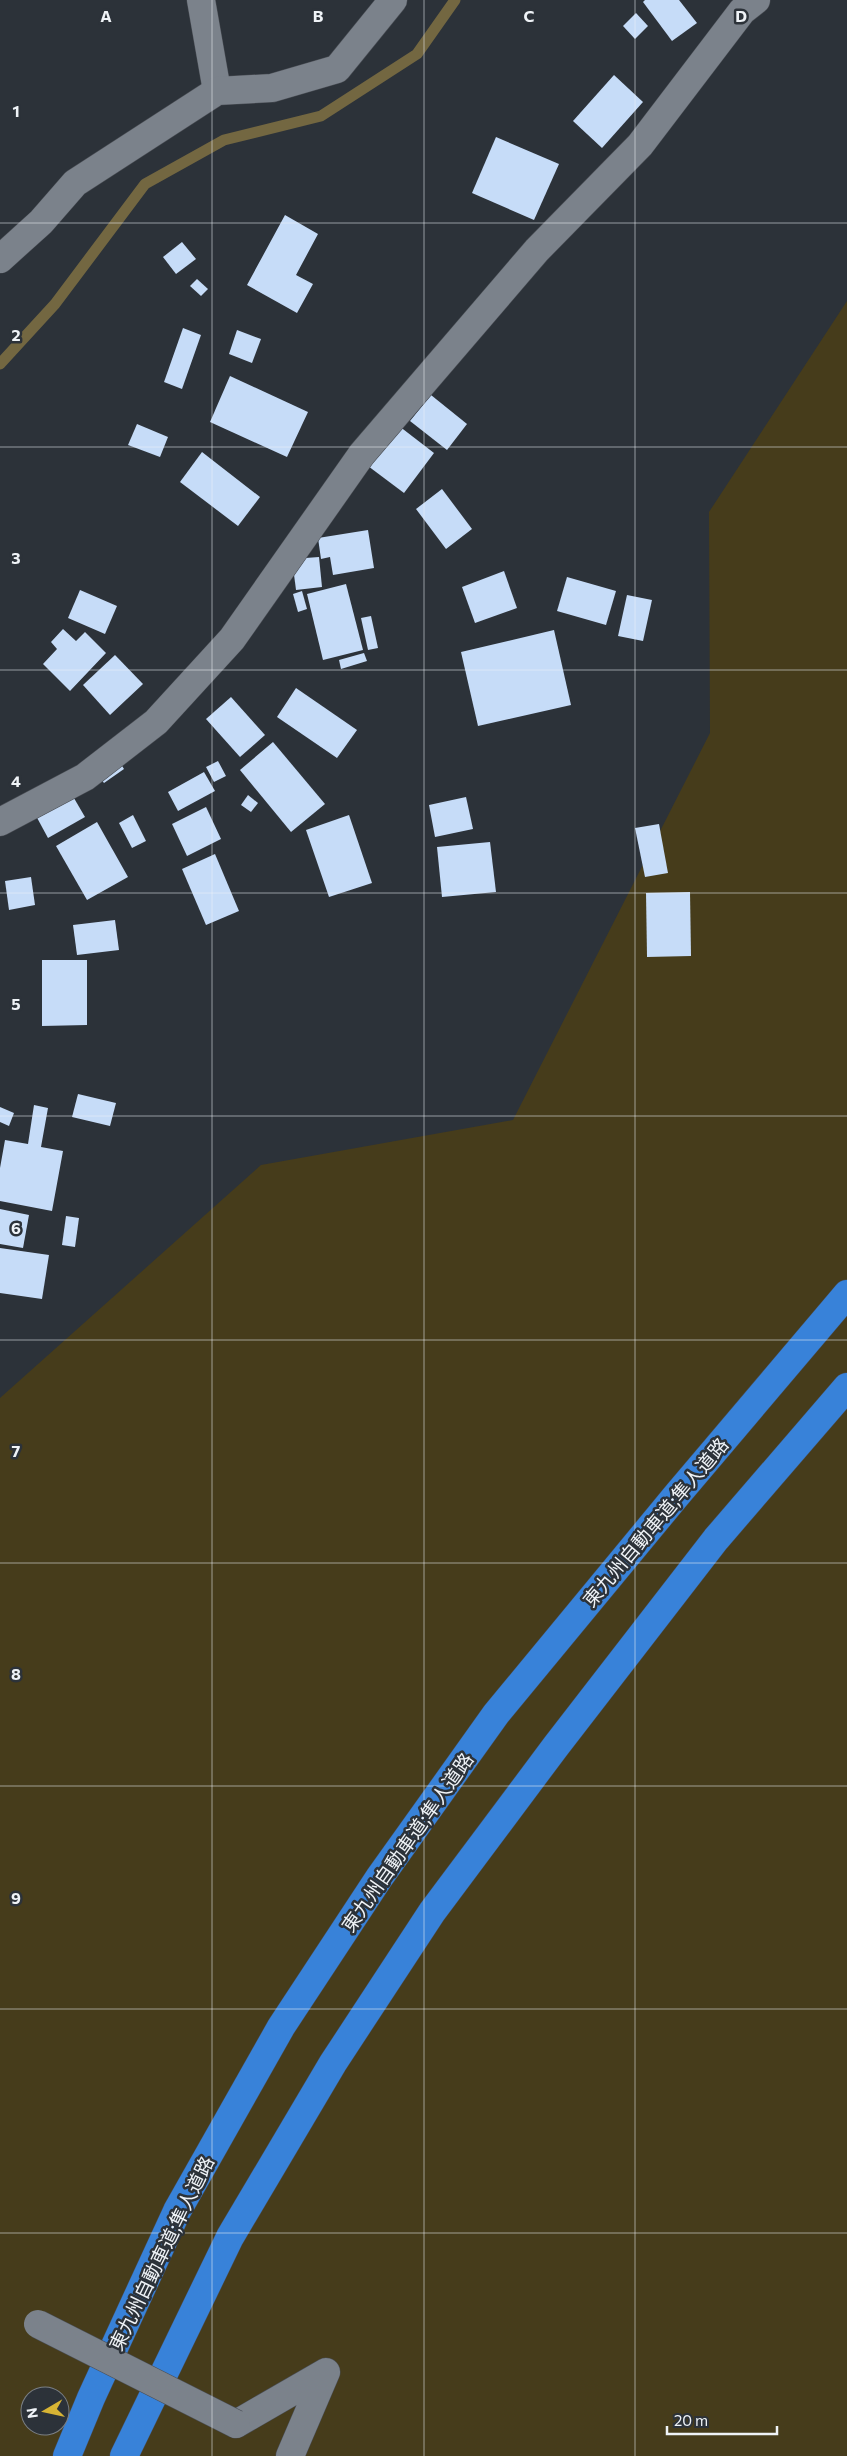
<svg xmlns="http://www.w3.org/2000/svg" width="847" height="2456" font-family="Commissioner,'Noto Sans JP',sans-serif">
<rect width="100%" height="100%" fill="#2c3239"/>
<path fill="#463c1b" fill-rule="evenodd" d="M847,301V2456H0V1398L261,1165L513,1120L710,733L709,512ZM30,2396H60V2426H30Z"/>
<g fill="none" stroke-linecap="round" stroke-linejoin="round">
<polyline stroke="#736741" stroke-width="11" points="0,364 55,304 145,184 224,140 321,116 417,54 455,0"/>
</g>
<g fill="#c6dcf8">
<polygon points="645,0 679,0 697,23 672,41 643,2"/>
<polygon points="636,13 648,26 635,39 623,26"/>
<polygon points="614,75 643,102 602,148 573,121"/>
<polygon points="496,137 559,164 534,220 472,193"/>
<polygon points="285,215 318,234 296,275 313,284 297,313 247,285"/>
<polygon points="182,242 196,259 176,274 163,257"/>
<polygon points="197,279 208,289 201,296 190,286"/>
<polygon points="183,328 201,335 182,389 164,382"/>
<polygon points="237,330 261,339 252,363 229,354"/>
<polygon points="230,376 308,412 287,457 210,422"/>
<polygon points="431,395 467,424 447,450 410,421"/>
<polygon points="137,424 168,437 160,457 128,445"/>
<polygon points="399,426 434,453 404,493 368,466"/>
<polygon points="202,452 260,497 238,526 180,482"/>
<polygon points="442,489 472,529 446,549 416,509"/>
<polygon points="368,530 374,568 333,575 330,557 321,559 318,538"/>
<polygon points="319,557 322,587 296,590 292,559"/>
<polygon points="504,571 517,608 475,623 462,587"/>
<polygon points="567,577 616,591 606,625 557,611"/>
<polygon points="346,584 363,650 323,660 307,594"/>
<polygon points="80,590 117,606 105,634 68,618"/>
<polygon points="302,591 307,609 298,612 293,594"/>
<polygon points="627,595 652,600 643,641 618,636"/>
<polygon points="371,616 378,648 368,650 361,618"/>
<polygon points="63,629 76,641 85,632 106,653 70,691 43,664 57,649 51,642"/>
<polygon points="554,630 571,705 478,726 461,652"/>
<polygon points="364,653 367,661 341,669 339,660"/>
<polygon points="115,655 143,684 110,715 83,685"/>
<polygon points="296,688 357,730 337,758 277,717"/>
<polygon points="231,697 265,735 240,757 206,719"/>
<polygon points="273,742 325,804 291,832 240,770"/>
<polygon points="117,758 124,769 104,783 96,773"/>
<polygon points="218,761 226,776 214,782 206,767"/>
<polygon points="204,772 215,791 178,811 168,792"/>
<polygon points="71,793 85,817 48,838 35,814"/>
<polygon points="248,795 258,803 251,812 241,805"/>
<polygon points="466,797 473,829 435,837 429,805"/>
<polygon points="206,807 221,839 187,856 172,824"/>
<polygon points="133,815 146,841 132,848 119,823"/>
<polygon points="349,815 372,883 329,897 306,830"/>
<polygon points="97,822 128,877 87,900 56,846"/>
<polygon points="659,824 668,873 645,877 635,828"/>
<polygon points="490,842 496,892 442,897 437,847"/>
<polygon points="215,854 239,911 206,925 182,869"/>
<polygon points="31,877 35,905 9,910 5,881"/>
<polygon points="690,892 691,956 647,957 646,893"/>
<polygon points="115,920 119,950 77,955 73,925"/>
<polygon points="42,960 87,960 87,1025 42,1026"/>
<polygon points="78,1094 116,1103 110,1126 72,1117"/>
<polygon points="34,1105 48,1108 41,1147 63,1151 52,1211 0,1201 0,1168 5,1140 28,1144"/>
<polygon points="0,1107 14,1113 9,1126 0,1122"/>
<polygon points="0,1209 29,1215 23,1248 0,1244"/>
<polygon points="66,1216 79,1218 75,1247 62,1245"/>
<polygon points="0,1248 49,1255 42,1299 0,1293"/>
</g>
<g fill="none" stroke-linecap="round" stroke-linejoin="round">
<defs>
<g id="minor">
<polyline points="201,0 217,91"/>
<polyline points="0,259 41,222 75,183 217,91 272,88 337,69 393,0"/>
<polyline points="0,822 85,777 156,722 232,639 362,454 537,250 640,145 742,11 756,0"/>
<polyline points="236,2424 326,2372 290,2456"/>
</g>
<g id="motorway">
<polyline points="67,2456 91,2398 177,2211 281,2027 379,1878 496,1714 676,1496 847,1294"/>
<polyline points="124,2456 230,2237 333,2063 432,1912 556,1746 716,1539 847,1387"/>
</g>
</defs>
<use href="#minor" stroke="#494d54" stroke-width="29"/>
<use href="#motorway" stroke="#494d54" stroke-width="29"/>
<use href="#minor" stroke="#7b828b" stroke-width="28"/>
<use href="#motorway" stroke="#3882d9" stroke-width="28"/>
<defs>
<polyline id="minor-bridge" points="38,2324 236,2424"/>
</defs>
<use href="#minor-bridge" stroke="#494d54" stroke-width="29" stroke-linecap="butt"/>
<use href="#minor-bridge" stroke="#7b828b" stroke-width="28"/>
</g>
<path fill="none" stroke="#eff3f7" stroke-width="1" stroke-opacity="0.55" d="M212,0V2456M424,0V2456M635,0V2456M0,223H847M0,447H847M0,670H847M0,893H847M0,1116H847M0,1340H847M0,1563H847M0,1786H847M0,2009H847M0,2233H847"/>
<g text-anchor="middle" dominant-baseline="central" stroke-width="5" stroke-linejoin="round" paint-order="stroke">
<g font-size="19" fill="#eff3f7" stroke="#2c3239">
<text transform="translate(655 1522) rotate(-50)">東九州自動車道;隼人道路</text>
<text transform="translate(407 1842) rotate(-55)">東九州自動車道;隼人道路</text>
<text transform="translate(161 2253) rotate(-64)">東九州自動車道;隼人道路</text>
</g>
</g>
<g font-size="16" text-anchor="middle" font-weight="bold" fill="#eff3f7" stroke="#2c3239" stroke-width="5" stroke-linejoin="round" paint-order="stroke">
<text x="106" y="22">A</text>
<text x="318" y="22">B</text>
<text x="529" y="22">C</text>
<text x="741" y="22">D</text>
<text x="16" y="117">1</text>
<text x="16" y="341">2</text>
<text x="16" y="564">3</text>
<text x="16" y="787">4</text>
<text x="16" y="1010">5</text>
<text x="16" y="1234">6</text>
<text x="16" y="1457">7</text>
<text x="16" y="1680">8</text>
<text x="16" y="1904">9</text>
</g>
<g transform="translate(45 2411) rotate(261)"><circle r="24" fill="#2c3239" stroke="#7a7f85"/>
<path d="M0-4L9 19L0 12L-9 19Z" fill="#d7b434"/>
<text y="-8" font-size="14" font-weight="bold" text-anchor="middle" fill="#eff3f7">N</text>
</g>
<path d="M667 2426v8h110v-8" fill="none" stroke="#eff3f7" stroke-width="2.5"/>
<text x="674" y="2426" font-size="15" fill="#eff3f7" stroke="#2c3239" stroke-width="4" paint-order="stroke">20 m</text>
</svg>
